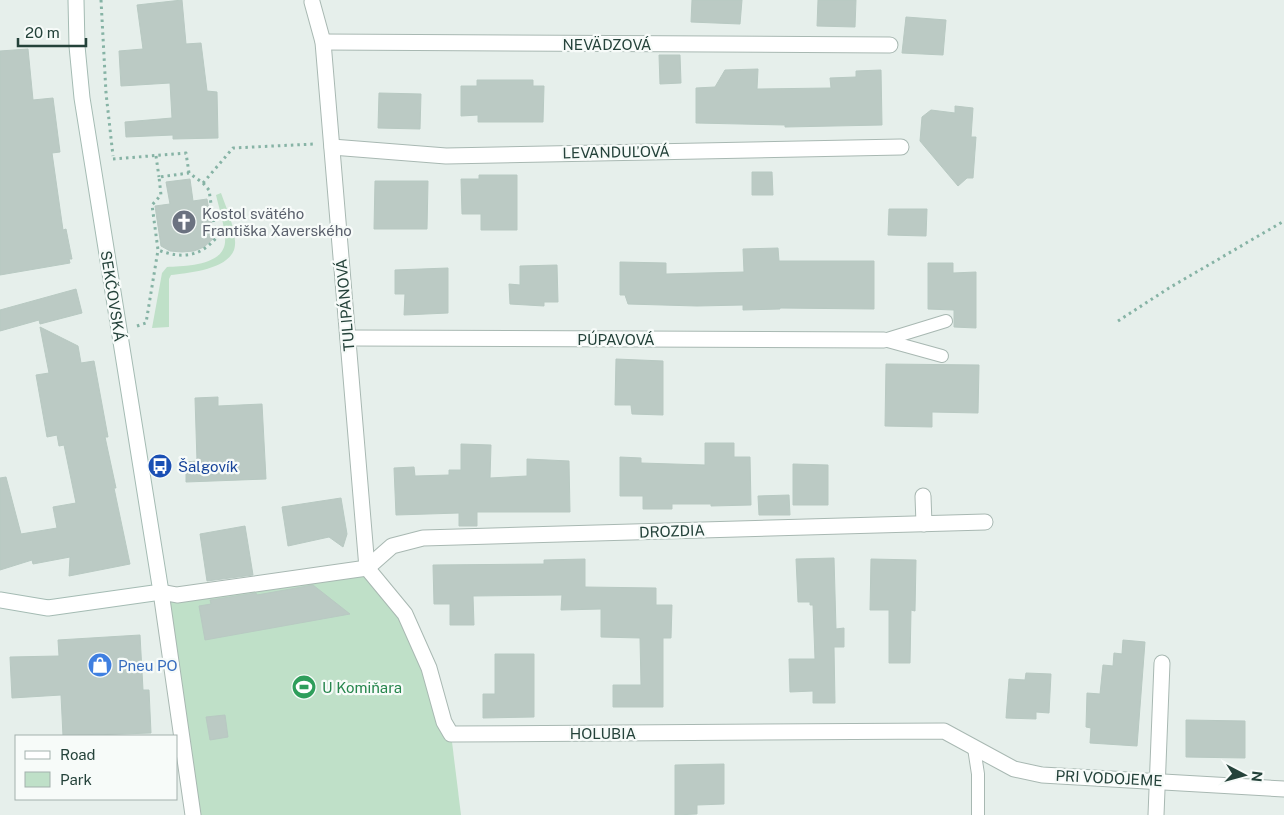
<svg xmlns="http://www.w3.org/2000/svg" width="1284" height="815" font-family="'Public Sans',sans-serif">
<rect width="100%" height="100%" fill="#e6efeb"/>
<g fill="#bfe0c8">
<path d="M221,193C226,208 239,235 234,250C226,270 188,273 171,275L169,279V327L152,328L162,273L167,267C186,266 228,266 225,237C224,223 219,208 216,195Z"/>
<polygon points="367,568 405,614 451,734 461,815 193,815 161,592"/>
</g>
<g fill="#bbcac4" stroke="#b8c9c2">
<polygon points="182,0 186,44 201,43 207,91 217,92 218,138 173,139 173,135 126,137 125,122 172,118 170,83 121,86 119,51 143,49 137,5"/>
<polygon points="692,0 742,0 740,24 691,22"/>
<polygon points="818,0 856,0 855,27 817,26"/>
<polygon points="906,17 946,20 943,55 902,53"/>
<polygon points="28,49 33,100 53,98 60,152 52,153 63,230 66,229 72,259 69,259 70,263 0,275 0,51"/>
<polygon points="659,55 680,55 681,83 660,84"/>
<polygon points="758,69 757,89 831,88 830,78 856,77 856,71 881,70 882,125 785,127 785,125 696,123 696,88 715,87 725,70"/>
<polygon points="477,80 533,80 533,86 544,86 543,122 478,122 478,115 461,116 461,86 477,86"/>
<polygon points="379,93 421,94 420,129 378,128"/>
<polygon points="955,106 973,108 971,137 976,137 973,178 967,178 958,186 920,141 922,117 931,110 955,113"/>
<polygon points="752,172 772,172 773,195 752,195"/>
<polygon points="479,175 517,175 517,230 481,230 481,214 462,214 461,179 479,179"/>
<polygon points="190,179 193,201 207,199 214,238 204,247 194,251 182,252 170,251 161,246 155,206 170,204 166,182"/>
<polygon points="375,181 428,181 427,229 374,229"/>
<polygon points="889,209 927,209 926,236 888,235"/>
<polygon points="778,248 779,261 874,261 874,309 780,308 780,309 743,310 743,305 697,306 628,304 625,295 620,295 620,262 666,263 666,274 744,272 743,249"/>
<polygon points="928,263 953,263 953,273 976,272 976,328 954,327 954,310 928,309"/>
<polygon points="557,265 558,302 544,302 544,306 510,304 509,284 520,285 520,266"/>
<polygon points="448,268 448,313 404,315 405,294 395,294 395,270"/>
<polygon points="76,289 82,313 40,324 39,320 0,331 0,310"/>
<polygon points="40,327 78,346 81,363 94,361 108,437 105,437 116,488 114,488 130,564 69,576 70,557 33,564 32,560 0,570 0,478 6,477 21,534 57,528 53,507 76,503 64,445 59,446 57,435 47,437 36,375 49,373"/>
<polygon points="616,359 663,361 663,415 632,414 631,405 615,405"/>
<polygon points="886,364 979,365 978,413 932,412 932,427 885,426"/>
<polygon points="218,397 218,406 262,404 266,479 186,482 186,462 197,461 195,398"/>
<polygon points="705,443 734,443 734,457 750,457 751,505 711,506 711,504 672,504 672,509 643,509 643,496 620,496 620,457 641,458 641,463 705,465"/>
<polygon points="461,444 491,445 490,478 527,476 527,459 569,461 570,512 477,512 477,526 459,526 459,513 396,515 394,468 414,467 415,476 449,475 449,470 461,470"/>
<polygon points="793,464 828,465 828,505 793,505"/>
<polygon points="789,495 790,515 759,515 758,496"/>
<polygon points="341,498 347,534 343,547 329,537 288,546 282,507"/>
<polygon points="245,526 253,575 207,581 200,534"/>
<polygon points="834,558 836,629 844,628 844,647 834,647 835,703 813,703 813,691 790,692 789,659 815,659 813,605 810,605 810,602 798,602 796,559"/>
<polygon points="585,559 585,587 656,588 656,605 672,605 671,638 663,638 663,707 613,707 613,685 641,685 640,638 601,637 601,609 561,610 562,595 473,596 474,625 450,625 450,604 434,604 433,565 544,564 544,560"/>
<polygon points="871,559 916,560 915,611 911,610 910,663 889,663 889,610 870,610"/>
<polygon points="313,585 350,614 205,640 199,606 211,604 210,600 256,593 257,595"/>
<polygon points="140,635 143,690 149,690 151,733 63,736 61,695 12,698 10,657 59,656 58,640"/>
<polygon points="1123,640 1145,642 1137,746 1090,743 1091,728 1086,727 1087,693 1100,694 1103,665 1113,666 1114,653 1122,654"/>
<polygon points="495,654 534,654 534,717 483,718 483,694 495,694"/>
<polygon points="1026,673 1051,674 1049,713 1036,712 1036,719 1006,718 1009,679 1025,680"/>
<polygon points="225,715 228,737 210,740 206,717"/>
<polygon points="1186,720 1245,721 1245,758 1186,757"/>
<polygon points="724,764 724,804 697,805 697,814 675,815 675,765"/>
</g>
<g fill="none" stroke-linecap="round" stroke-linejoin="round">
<defs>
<g id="lane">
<polyline points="884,340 946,321"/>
<polyline points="884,340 942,356"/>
<polyline points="974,748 978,774 978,815"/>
</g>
<g id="street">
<polyline points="312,2 323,42 367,568"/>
<polyline points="323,42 890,45"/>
<polyline points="332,147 446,156 901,147"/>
<polyline points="348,338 884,340"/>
<polyline points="923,496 924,524"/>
<polyline points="367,568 405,614 429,668 444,722 451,734 944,731 1014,769 1042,775 1284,789"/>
<polyline points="367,568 392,546 423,538 985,522"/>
<polyline points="193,815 161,592 177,595 367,568"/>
<polyline points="1156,815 1162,663"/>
</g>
<polyline id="secondary" points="0,600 48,608 161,592 82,98 77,46 76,0"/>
</defs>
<use href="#lane" stroke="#a8b8b2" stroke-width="14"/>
<use href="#street" stroke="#a8b8b2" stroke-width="17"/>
<use href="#secondary" stroke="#a4bbb3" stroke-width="17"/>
<g stroke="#86b3a5" stroke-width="3" stroke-dasharray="2.5 4" stroke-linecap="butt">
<polyline points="101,0 106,93 113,156"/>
<polyline points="156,156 159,177"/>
<polyline points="113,159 186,153 189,173"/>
<polyline points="203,183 233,148 314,144"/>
<polyline points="1118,321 1169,288 1284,221"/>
<path d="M137,326L146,323L158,250L152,205L161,195L159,177L189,173L203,183L209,190L216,238C200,257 182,259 158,250"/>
</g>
<use href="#lane" stroke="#fff" stroke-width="12"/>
<use href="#street" stroke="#fff" stroke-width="15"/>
<use href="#secondary" stroke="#fff" stroke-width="15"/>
</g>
<defs>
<symbol id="church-disc" viewBox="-11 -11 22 22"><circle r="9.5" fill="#6b7280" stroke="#f7fbf9"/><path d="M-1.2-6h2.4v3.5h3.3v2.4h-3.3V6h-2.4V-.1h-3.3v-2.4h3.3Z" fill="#fff"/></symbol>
<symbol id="bus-disc" viewBox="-11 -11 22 22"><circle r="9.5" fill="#1a4fb4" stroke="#f7fbf9"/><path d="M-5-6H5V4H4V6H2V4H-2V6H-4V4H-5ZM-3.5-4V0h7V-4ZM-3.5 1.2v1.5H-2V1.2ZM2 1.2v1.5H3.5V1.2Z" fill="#fff"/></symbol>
<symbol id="shop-disc" viewBox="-11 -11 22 22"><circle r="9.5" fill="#3f7fe0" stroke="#f7fbf9"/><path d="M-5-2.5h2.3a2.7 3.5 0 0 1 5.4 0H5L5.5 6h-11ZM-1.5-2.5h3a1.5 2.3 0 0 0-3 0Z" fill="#fff"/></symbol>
<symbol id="stadium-disc" viewBox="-11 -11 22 22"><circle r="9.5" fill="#2e9e5b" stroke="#f7fbf9"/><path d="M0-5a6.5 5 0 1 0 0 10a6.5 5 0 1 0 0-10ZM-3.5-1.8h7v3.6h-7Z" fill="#fff"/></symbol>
</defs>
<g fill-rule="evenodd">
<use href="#church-disc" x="170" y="208" width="28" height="28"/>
<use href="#bus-disc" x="146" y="452" width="28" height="28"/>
<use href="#shop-disc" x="86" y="651" width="28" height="28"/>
<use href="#stadium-disc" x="290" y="673" width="28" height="28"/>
</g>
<g text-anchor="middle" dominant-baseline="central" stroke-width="4.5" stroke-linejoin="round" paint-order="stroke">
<g font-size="15" fill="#24423a" stroke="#f7fbf9">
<text x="607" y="44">NEVÄDZOVÁ</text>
<text transform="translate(616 152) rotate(-1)">LEVANDUĽOVÁ</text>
<text transform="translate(113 296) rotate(81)">SEKČOVSKÁ</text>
<text transform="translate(345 305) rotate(-95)">TULIPÁNOVÁ</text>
<text x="616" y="339">PÚPAVOVÁ</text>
<text transform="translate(672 531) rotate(-2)">DROZDIA</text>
<text x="603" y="733">HOLUBIA</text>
<text transform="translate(1109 778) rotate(3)">PRI VODOJEME</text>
</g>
<g font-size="15" fill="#5b616d" stroke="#f7fbf9" text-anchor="start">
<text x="202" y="213">Kostol svätého<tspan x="202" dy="17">Františka Xaverského</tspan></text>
</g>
<g font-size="15" fill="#164399" stroke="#f7fbf9" text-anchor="start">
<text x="178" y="466">Šalgovík</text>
</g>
<g font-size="15" fill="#366cbe" stroke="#f7fbf9" text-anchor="start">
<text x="118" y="665">Pneu PO</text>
</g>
<g font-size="15" fill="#27864d" stroke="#f7fbf9" text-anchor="start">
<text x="322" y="687">U Komiňara</text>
</g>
</g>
<rect x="15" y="735" width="162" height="65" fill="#f7fbf9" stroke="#a3b1ad"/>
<rect x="25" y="751" width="25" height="8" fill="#ffffff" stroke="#a3b1ad"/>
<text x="60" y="760" font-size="15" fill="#24423a">Road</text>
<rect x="25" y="772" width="25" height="15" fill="#bfe0c8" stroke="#a3b1ad"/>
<text x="60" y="785" font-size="15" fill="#24423a">Park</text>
<g transform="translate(1244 775) rotate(96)" stroke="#f7fbf9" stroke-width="4" paint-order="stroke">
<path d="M0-4L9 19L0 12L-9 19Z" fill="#24423a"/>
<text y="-8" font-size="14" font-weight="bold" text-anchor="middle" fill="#24423a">N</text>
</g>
<path d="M18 38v8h68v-8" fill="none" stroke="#24423a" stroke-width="2.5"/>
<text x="25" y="38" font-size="15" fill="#24423a" stroke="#f7fbf9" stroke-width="4" paint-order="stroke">20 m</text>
</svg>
